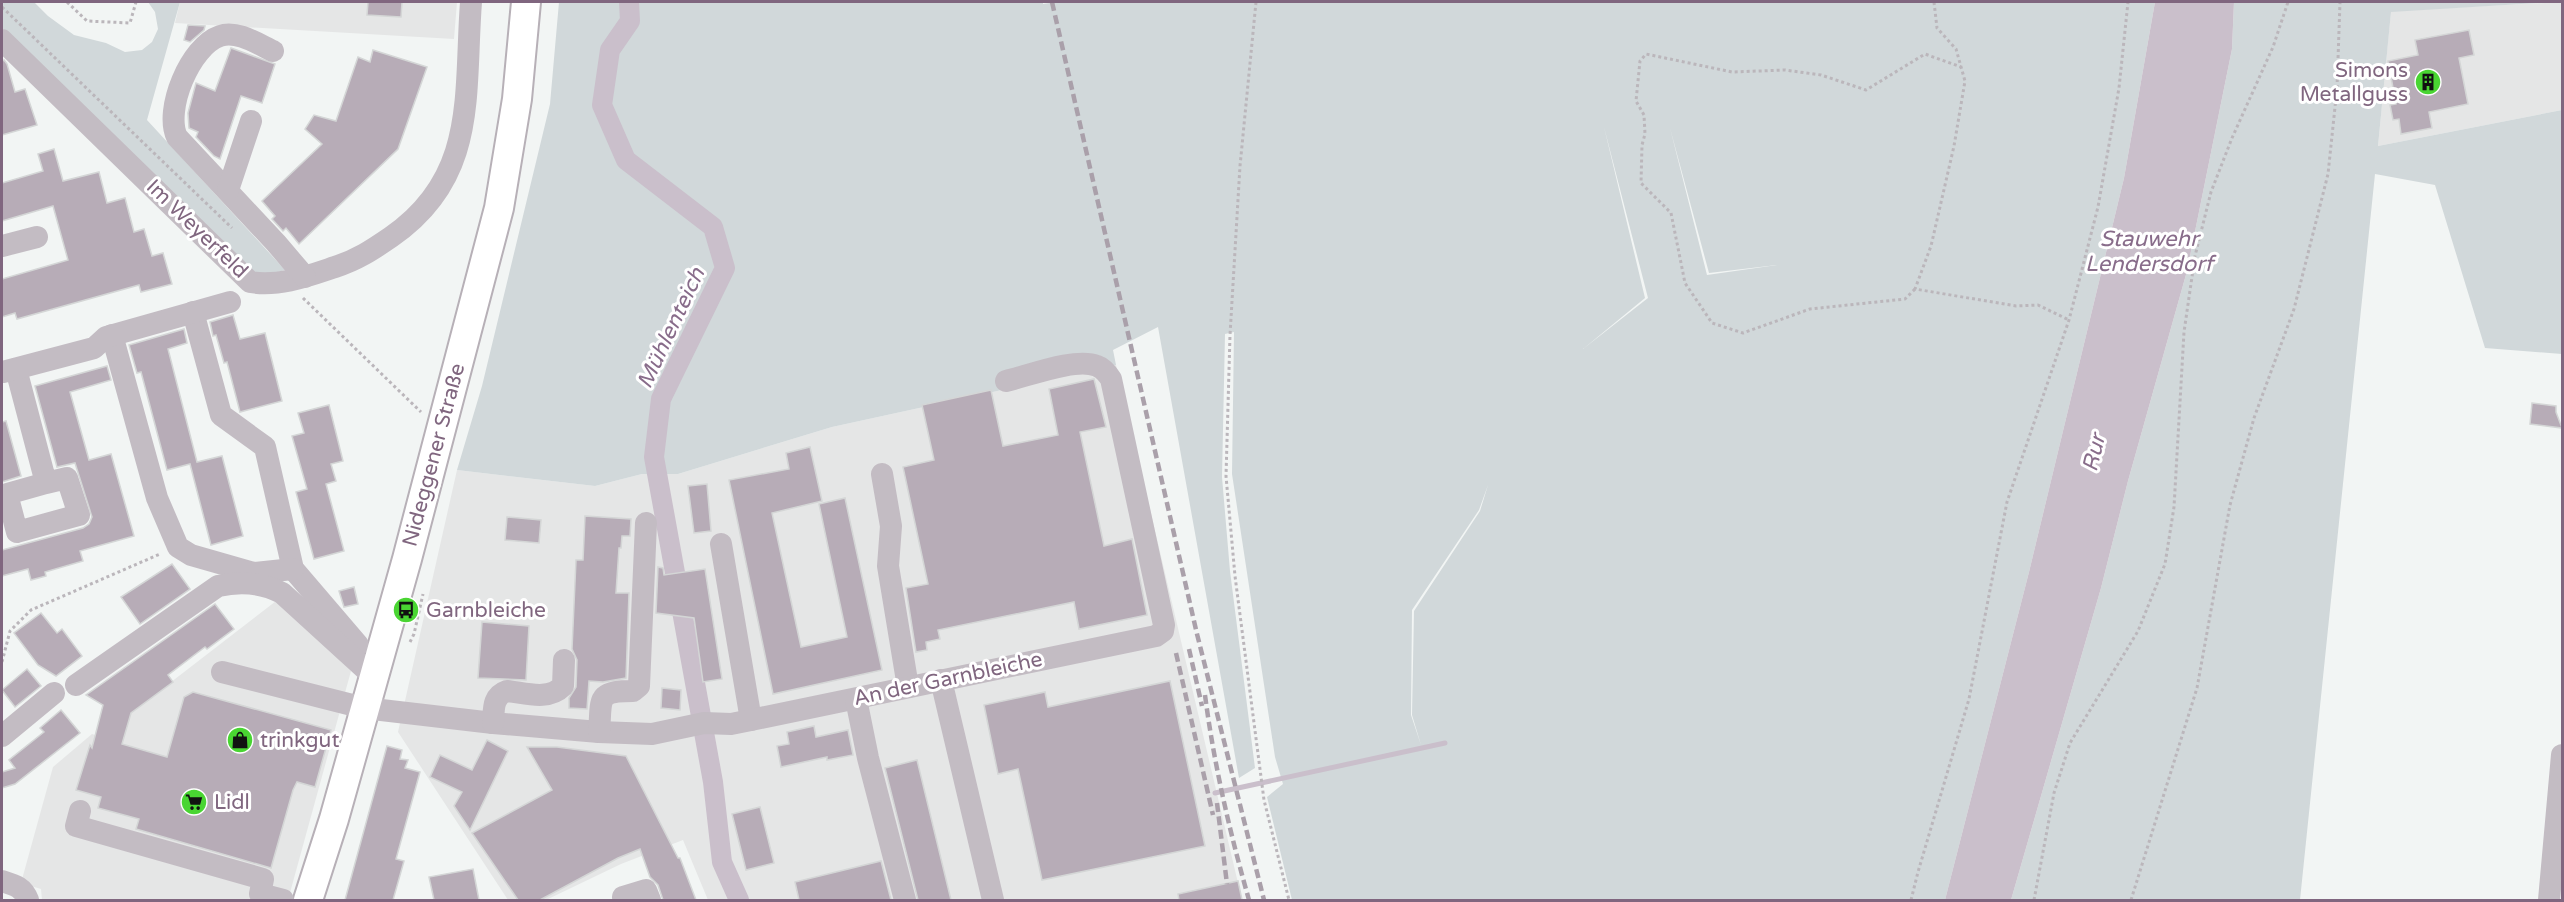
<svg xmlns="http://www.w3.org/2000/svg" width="2564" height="902" font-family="'Varela Round',sans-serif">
<rect width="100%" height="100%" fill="#f2f5f4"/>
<g fill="#e5e6e6">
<polygon points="180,2 457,2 454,39 175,23"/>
<polygon points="2562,2 2562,110 2378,146 2391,11"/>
<polygon points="1116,365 1242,900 708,900 683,840 621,864 546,900 508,900 398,732 457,470 595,486 642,474 678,474 832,427"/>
<polygon points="280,598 351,671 288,900 42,900 41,889 21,883 53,767 92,734 121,743 131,713"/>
</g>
<g fill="#d1d8da" fill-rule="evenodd">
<polygon points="2,2 34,2 48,16 74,35 106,43 125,52 142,50 152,42 158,29 155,12 148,2 180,2 147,120 285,270 259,277 2,28"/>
<path d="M559,2H1043V4L1056,2H2155L2124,178L2029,572L1945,900H1292L1267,797L1283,784L1275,757L1232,474L1234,332L1225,334L1222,477L1230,571L1255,768L1239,778L1158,327L1113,350L1116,365L832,427L678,474H642L595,486L457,470L482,386L550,104ZM1604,127L1648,298L1583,349L1645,298ZM1670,128L1709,273L1777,265L1707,275ZM1488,485L1480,511L1414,611L1412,715L1421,745L1411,715L1412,610L1479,510Z"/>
<polygon points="2234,2 2553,2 2391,12 2378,146 2562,110 2562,354 2485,348 2435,185 2375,174 2300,900 2011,900 2101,588 2128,481 2187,271 2232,49"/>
</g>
<polygon fill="#cabfcb" points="2155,2 2234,2 2232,49 2187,271 2128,481 2101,588 2011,900 1945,900 2029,572 2124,178"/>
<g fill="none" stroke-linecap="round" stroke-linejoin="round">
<polyline stroke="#cabfcb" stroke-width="5" points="1215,793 1445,743"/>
<polyline stroke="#cabfcb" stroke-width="20" points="629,2 630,21 610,50 602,105 626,160 713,227 725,268 661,399 654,457 713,782 722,862 739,900"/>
</g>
<g fill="#b7acb7" stroke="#d4d6d6" stroke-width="1.5">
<polygon points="368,2 402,2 401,17 367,15"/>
<polygon points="188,25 205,26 204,30 190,42 184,40"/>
<polygon points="2469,30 2474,55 2459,58 2468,104 2429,112 2432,128 2401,134 2399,119 2393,120 2390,105 2396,104 2388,61 2418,55 2415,40"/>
<polygon points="231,48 275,64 262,103 241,96 220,159 214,156 196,137 198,132 189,128 188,113 196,83 215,91"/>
<polygon points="373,50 427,67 398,149 299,244 286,228 283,231 272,219 275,216 262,201 322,144 305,129 314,115 336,121 358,57 370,62"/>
<polygon points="4,60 7,64 15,92 25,89 37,125 2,135 2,61"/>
<polygon points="54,149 63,181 99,172 107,203 125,198 134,232 144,229 152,256 163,253 172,284 141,292 139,285 17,319 15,313 2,317 2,279 68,260 53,206 2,221 2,183 43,171 38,154"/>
<polygon points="233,315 240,339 265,333 282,401 240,412 227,362 224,363 216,335 213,336 210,322"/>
<polygon points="184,329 187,343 168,349 197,462 222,456 243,536 211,545 190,464 167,470 141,372 137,373 129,345"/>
<polygon points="107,366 111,380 70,392 89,460 111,454 134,536 80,551 83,561 45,572 46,576 31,580 28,569 2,576 2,550 83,528 89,524 92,517 75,463 57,467 35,386"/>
<polygon points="1094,379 1106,427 1080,432 1104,546 1132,539 1147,615 1079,629 1074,602 938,630 940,639 926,642 927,650 916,652 906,588 928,584 903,467 934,460 922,405 991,390 1003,446 1058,435 1049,389"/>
<polygon points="2532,403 2556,406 2556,412 2562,428 2530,424"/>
<polygon points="329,405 343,461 331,464 336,481 326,484 344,551 314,559 296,492 307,489 292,436 304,433 298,413"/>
<polygon points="6,421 21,476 2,482 2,422"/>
<polygon points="810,447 822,501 772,513 801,647 847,637 819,504 845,498 882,670 773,694 729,480 789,469 786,453"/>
<polygon points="707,484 711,531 694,533 688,486"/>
<polygon points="585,516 631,519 630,536 622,536 621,548 619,548 616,593 629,593 626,678 603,682 589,681 587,709 569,708 569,698 576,687 577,660 572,649 576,560 583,560"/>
<polygon points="507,517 541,520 539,543 505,540"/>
<polygon points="172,564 190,589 140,624 121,597"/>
<polygon points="658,567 663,568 664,575 705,569 722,679 703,682 694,618 656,613"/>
<polygon points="354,587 358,604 344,607 339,591"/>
<polygon points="215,604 234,629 207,649 205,647 168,675 173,682 131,713 122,744 167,757 184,697 193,692 331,730 315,787 297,782 293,790 271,868 136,829 139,819 98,808 101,797 76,790 90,745 92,748 103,705 86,695"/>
<polygon points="41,613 57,633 62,629 82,656 56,676 38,665 14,633"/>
<polygon points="482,622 529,626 526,680 478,678"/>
<polygon points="27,669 41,686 15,707 2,690"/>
<polygon points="1170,681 1205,846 1042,880 1018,769 998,774 984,705 1045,692 1048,707"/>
<polygon points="662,688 681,690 680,710 661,708"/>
<polygon points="61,710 80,733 15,784 2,788 2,772 15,768 9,760 44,732 40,728"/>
<polygon points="814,726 816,737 848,730 853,755 827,760 827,757 781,767 777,746 789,744 787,732"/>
<polygon points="487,740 508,751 470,830 454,806 462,792 430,777 440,755 472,770"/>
<polygon points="387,746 402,750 400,759 408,760 405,768 420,772 396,859 404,861 393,900 345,900"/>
<polygon points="527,747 557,747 626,756 678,858 680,858 696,900 663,900 658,885 650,877 640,849 618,858 540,900 518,900 472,833 552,790"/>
<polygon points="917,760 951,900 918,900 885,768"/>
<polygon points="760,807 774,863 746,870 732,814"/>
<polygon points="881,861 891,900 799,900 795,882"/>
<polygon points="473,869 479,900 434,900 429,877"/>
<polygon points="1238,881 1242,900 1179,900 1178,894"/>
</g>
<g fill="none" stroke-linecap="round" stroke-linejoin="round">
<defs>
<polyline id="major" points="308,900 334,819 407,559 499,208 517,99 526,2"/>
</defs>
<use href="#major" stroke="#b7b0b7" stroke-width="32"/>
<g stroke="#bbb6bb" stroke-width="3" stroke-dasharray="3 3" stroke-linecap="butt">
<polyline points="67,2 87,21 130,23 136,2"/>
<polyline points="1256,2 1240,166 1230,335 1226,476 1235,576 1264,800 1289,900"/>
<polyline points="1934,2 1937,28 1956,49 1965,81 1954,146 1931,246 1915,289 2016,306 2038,305 2069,320"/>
<polyline points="2,7 232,228"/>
<polyline points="1915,289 1905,299 1810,309 1743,333 1712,323 1685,283 1671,213 1641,183 1642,145 1645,134 1644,115 1636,101 1640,61 1646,54 1732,72 1785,70 1821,75 1866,90 1925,54 1961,67"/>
<polyline points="303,298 421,412"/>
<polyline points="410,642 414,634 423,594"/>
<polyline points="2,662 10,631 31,610 160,554"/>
<polyline points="1911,900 1918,872 1969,699 2007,502 2069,320 2098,207 2119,88 2128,2"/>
<polyline points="2034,900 2054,793 2070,743 2138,631 2165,564 2174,507 2184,332 2195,256 2211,192 2232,138 2273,47 2288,2"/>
<polyline points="2131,900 2197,688 2230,505 2254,418 2294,309 2328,174 2337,88 2340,2"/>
</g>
<g stroke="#c3bcc3" stroke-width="22">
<path d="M2,40L250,282C279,287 308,276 335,267C357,260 372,250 391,237C478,177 464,95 471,2"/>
<path d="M273,51C258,44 237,30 220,36C190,46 164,110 177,137L276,243L305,277"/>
<polyline points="228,190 251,121"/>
<polyline points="2,246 37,237"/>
<polyline points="193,312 221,415 265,447 293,569 358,645"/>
<polyline points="112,335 157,498 178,547 191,555 254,573 293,569"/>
<polyline points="16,369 46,483 7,494 17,532 79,515 67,478 46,483"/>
<polyline points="3,372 94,348 106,337 230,302"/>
<polyline points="882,474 891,526 888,566 908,687"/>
<polyline points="721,544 751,720"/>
<path d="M222,672L364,708L493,723L599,732L652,734L704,723L731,724L751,720L1156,636L1163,631L1164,625L1111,379C1107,373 1103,368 1097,366C1076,357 1028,376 1006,381"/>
<polyline points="941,680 993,900"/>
<path d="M76,685L218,586C240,581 261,582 282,593L373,676"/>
<polyline points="856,699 868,758 905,900"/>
<path d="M493,723C494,710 492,696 507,691C526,693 548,701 563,686L564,660"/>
<path d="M599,732C602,699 595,691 633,691L639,686L646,523"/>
<polyline points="2,736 54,693"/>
<polyline points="80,811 76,826 263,879 260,894 283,900"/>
<path d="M2,881C15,885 23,887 28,900"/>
<polyline points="624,900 623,897 646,890 650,900"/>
<polyline points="2549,900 2562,755"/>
</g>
<use href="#major" stroke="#fff" stroke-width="28"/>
<g stroke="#aaa0aa" stroke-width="4.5" stroke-dasharray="9 4.5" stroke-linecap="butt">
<polyline points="1052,2 1197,634 1264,900"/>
<polyline points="1189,649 1202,706"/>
<polyline points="1176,653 1213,815"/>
<path d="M1205,695C1214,765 1230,833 1249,900"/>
<polyline points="1217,803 1227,884"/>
</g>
</g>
<defs>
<symbol id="building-disc" viewBox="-11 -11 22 22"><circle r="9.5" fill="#49d532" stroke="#fff"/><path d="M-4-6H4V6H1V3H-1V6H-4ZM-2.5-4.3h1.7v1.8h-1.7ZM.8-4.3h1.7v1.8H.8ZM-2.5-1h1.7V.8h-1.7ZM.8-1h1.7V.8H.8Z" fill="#111"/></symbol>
<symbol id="bus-disc" viewBox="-11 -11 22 22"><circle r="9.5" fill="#49d532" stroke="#fff"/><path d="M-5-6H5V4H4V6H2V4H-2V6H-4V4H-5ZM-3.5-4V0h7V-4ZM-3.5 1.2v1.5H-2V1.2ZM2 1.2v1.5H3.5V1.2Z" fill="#111"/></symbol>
<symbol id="shop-disc" viewBox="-11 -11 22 22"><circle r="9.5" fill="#49d532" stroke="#fff"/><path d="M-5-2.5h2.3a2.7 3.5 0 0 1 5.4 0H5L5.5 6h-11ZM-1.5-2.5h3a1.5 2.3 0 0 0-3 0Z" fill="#111"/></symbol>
<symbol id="supermarket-disc" viewBox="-11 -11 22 22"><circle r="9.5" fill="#49d532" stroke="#fff"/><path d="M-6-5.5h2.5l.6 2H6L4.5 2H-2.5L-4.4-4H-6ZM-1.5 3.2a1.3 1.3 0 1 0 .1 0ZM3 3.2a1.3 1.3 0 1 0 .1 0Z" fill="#111"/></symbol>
</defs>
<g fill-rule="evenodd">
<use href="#building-disc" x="2413" y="67" width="30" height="30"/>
<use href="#bus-disc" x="391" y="595" width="30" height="30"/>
<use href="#shop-disc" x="225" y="725" width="30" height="30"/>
<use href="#supermarket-disc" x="179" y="787" width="30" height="30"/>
</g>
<g text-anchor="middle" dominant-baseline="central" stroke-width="6" stroke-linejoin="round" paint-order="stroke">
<g font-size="21" fill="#80667f" stroke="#fff" text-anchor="start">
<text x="2408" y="70" text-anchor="end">Simons<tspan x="2408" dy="24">Metallguss</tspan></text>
<text x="426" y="610">Garnbleiche</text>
<text x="260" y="740">trinkgut</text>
<text x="214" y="802">Lidl</text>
</g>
<g font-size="21" fill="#80667f" stroke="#fff">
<text transform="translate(197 229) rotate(44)">Im Weyerfeld</text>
<text transform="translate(434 455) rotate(-75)">Nideggener Straße</text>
<text transform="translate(948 679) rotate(-12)">An der Garnbleiche</text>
</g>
<g font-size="22" font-style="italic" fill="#886c8a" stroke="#fff">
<text x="2149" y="239">Stauwehr<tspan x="2149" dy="25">Lendersdorf</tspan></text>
<text transform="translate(671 328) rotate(-65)">Mühlenteich</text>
<text transform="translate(2094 453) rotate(-77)">Rur</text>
</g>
</g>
<rect width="2564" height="902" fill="none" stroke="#80667f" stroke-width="6"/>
</svg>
